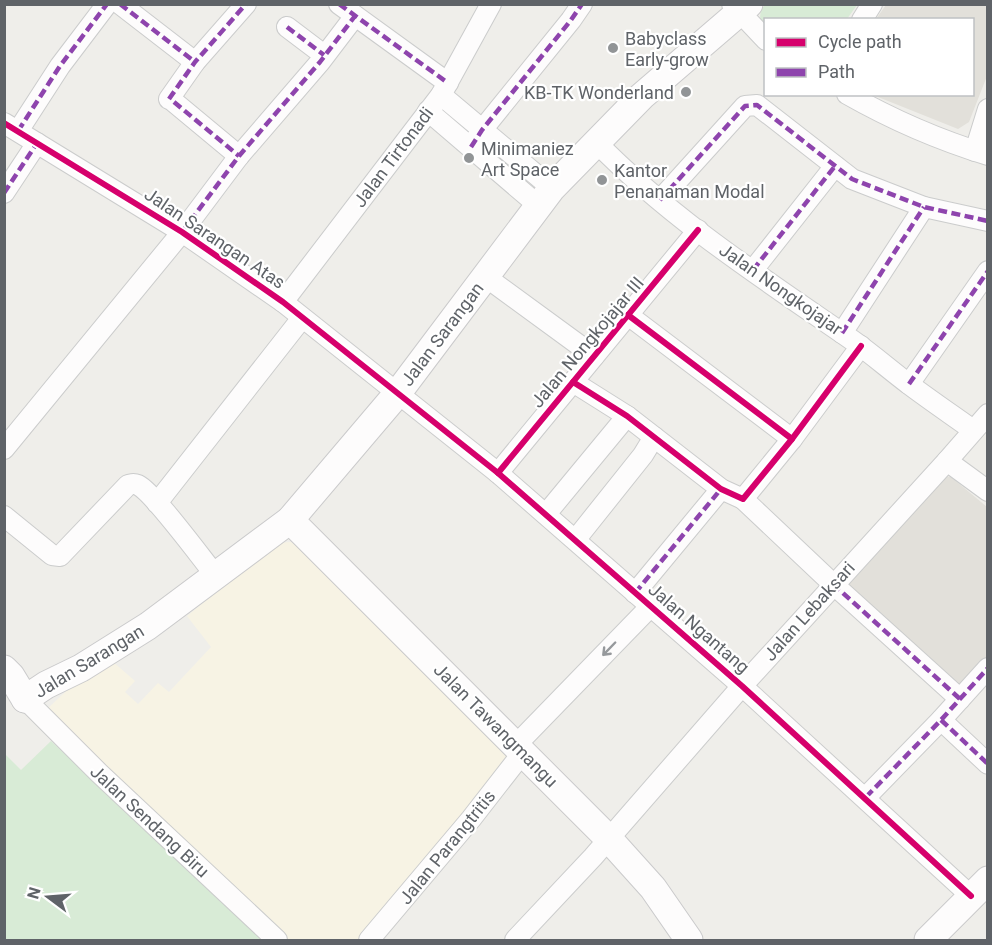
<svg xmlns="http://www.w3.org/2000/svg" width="992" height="945" font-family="Roboto,sans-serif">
<rect width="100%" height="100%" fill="#efeeea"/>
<polygon fill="#f7f3e4" points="291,542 299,546 509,753 507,758 426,860 358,940 286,940 46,710 78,680 112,661 135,681 125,692 138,704 158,683 169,692 211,647 187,616 277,543"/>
<g fill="#e2e0da">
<polygon points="886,5 987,5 987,76 969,122 958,129 873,95 972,94 972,20 876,19"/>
<polygon points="943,476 951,477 987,507 987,663 960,695 844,587"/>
</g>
<g fill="#d8ebd6">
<path d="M765,5H857L847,19L766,20L765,31C759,23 758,12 765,5Z"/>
<polygon points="51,741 263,940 5,940 4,753 21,770"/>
</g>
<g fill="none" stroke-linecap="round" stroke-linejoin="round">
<defs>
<g id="street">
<polyline points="120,4 195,62"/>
<polyline points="339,4 448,83"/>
<polyline points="732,4 766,40"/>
<polyline points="862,20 872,4"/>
<polyline points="287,27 324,55"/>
<path d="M847,94C891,119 939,140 988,155"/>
<polyline points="441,95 552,188"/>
<polyline points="169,99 195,62 246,4"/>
<polyline points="174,102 239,156"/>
<polyline points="428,111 539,206"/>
<polyline points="4,123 182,232 283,302 498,473 742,686 971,896"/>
<polyline points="18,131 60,66 107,4"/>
<path d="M596,142C671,219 764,279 852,340C872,354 890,370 910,385C930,400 952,415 973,430"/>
<polyline points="471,147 482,130 571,20 582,4"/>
<polyline points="975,151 988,109"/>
<polyline points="4,193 37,143"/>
<polyline points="660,200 745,106 757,105 852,179 924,207 988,221"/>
<polyline points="753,270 835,166"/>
<polyline points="486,277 594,356"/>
<polyline points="283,302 441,95 491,4"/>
<polyline points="628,315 792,439"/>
<polyline points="842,333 924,207"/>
<polyline points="573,382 627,416 721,489 743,499 792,439 861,346"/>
<polyline points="909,384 988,271"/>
<polyline points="4,449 182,232 239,156 320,62 355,16"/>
<polyline points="947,461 988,491"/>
<polyline points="498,473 698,230"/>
<polyline points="743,499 833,584 960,699"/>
<polyline points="157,503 302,318"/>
<polyline points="546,514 627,416"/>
<path d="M4,516L52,555L60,556L128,485C133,484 133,483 138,485C153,492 202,559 216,576"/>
<polyline points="576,539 643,455 654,437"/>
<polyline points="635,593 721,489"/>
<polyline points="25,699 99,773 277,940"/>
<polyline points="941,720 988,764"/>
<polyline points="516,745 650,607"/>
<polyline points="866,797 941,720 988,668"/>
<polyline points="369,940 471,819 524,751"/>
<polyline points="515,940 593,857 742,686 947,461 988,414"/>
</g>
<g id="secondary">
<polyline points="290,520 608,838 653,888 689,940"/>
<polyline points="4,669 11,676 25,699"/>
<polyline points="25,699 46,685 81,668 148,626 290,520 397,394 552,188 642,96 749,4"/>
<polyline points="928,940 988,880"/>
</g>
</defs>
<use href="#street" stroke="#cbcccc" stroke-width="22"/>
<use href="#secondary" stroke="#cacacb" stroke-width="29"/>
<use href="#street" stroke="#fdfcfc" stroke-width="20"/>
<use href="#secondary" stroke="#fdfcfc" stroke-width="27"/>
<g stroke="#8e44ad" stroke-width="4.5" stroke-dasharray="9 4.5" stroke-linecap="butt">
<polyline points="120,4 195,62"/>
<polyline points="339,4 448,83"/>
<polyline points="287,27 324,55"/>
<polyline points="169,99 195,62 246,4"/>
<polyline points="174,102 239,156"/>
<polyline points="18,131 60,66 107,4"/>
<polyline points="471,147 482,130 571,20 582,4"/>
<polyline points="4,193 37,143"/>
<polyline points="660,200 745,106 757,105 852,179 924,207 988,221"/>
<polyline points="182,232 239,156 320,62 355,16"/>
<polyline points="753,270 835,166"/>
<polyline points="842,333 924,207"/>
<polyline points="909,384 988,271"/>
<polyline points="833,584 960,699"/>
<polyline points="635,593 721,489"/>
<polyline points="941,720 988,764"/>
<polyline points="866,797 941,720 988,668"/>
</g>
<defs>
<g id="cycleway">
<polyline points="4,123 182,232 283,302 498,473 742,686 971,896"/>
<polyline points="628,315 792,439"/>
<polyline points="573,382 627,416 721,489 743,499 792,439 861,346"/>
<polyline points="498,473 698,230"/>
</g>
</defs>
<use href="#cycleway" stroke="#fff" stroke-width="10"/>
<use href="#cycleway" stroke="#d6006c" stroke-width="6"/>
</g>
<defs><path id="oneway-shaft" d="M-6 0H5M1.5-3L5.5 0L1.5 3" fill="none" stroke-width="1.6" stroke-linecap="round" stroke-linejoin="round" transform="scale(1.5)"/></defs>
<use stroke="#96999c" href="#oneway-shaft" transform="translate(609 649) rotate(134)"/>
<g fill="#919496" stroke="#fff" stroke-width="2">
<circle cx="613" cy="48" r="6"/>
<circle cx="686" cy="92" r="6"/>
<circle cx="469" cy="158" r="6"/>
<circle cx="602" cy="180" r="6"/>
</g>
<g text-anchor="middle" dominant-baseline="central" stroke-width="4.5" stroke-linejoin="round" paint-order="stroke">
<g font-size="18" fill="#5f6368" stroke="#fff" text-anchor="start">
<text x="625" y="38">Babyclass<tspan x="625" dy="21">Early-grow</tspan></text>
<text x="674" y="92" text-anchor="end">KB-TK Wonderland</text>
<text x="481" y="148">Minimaniez<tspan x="481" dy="21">Art Space</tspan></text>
<text x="614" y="170">Kantor<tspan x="614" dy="21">Penanaman Modal</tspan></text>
</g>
<g font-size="18" fill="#5f6368" stroke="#fff">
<text transform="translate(393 157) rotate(-53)">Jalan Tirtonadi</text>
<text transform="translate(215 238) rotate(34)">Jalan Sarangan Atas</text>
<text transform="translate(781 289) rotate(35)">Jalan Nongkojajar</text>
<text transform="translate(442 334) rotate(-53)">Jalan Sarangan</text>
<text transform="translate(587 342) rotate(-50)">Jalan Nongkojajar III</text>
<text transform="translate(809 611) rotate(-48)">Jalan Lebaksari</text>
<text transform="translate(699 628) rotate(41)">Jalan Ngantang</text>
<text transform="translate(89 661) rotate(-31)">Jalan Sarangan</text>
<text transform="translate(496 725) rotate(45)">Jalan Tawangmangu</text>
<text transform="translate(150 821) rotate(43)">Jalan Sendang Biru</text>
<text transform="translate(447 847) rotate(-51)">Jalan Parangtritis</text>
</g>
</g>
<rect width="992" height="945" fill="none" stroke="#5f6368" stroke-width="12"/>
<rect x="764" y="18" width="210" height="78" fill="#ffffff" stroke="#bfc1c3" stroke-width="1.5"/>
<rect x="776" y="38" width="30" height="9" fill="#d6006c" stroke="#bfc1c3" stroke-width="1.5"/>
<text x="818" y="48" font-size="18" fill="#5f6368">Cycle path</text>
<rect x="776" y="68" width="30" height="9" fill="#8e44ad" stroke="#bfc1c3" stroke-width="1.5"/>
<text x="818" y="78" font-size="18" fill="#5f6368">Path</text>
<g transform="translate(48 897) rotate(286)" stroke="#ffffff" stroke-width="4.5" paint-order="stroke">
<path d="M0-4.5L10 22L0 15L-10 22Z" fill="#5f6368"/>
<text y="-9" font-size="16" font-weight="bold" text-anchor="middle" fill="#5f6368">N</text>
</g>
</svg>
